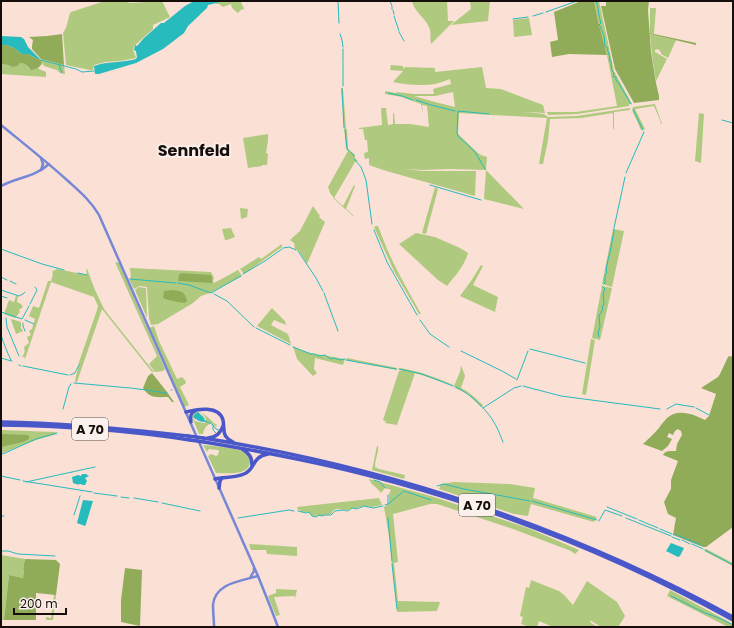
<svg xmlns="http://www.w3.org/2000/svg" width="734" height="628" font-family="Poppins,sans-serif">
<rect width="100%" height="100%" fill="#fae0d5"/>
<g fill="#afca7e" fill-rule="evenodd">
<polygon points="105,1 123,1 130,3 162,1 170,17 153,25 153,29 134,46 133,50 136,58 120,61 105,62 94,65 93,70 90,70 66,65 63,33 66,28 70,13 71,12"/>
<polygon points="225,1 242,1 241,2 244,9 249,1 243,10 242,9 238,13 232,8 231,4 223,7 219,4 217,4 215,3"/>
<path d="M422,1H447L448,21H454L431,44C430,40 431,35 430,30C428,20 416,14 412,2Z"/>
<polygon points="470,1 490,1 488,21 451,25 471,9"/>
<polygon points="594,1 599,1 614,71 632,104 629,104 629,106 577,114 548,115 547,112 576,112 617,106 607,55 598,21"/>
<polygon points="650,8 656,8 654,34 650,33"/>
<polygon points="529,18 532,35 514,37 513,20"/>
<polygon points="650,34 676,40 668,58 661,54 661,52 658,49 655,50 655,52 667,59 656,81 652,55"/>
<polygon points="41,59 64,65 65,74 60,73 57,70 44,66 42,63"/>
<polygon points="20,63 25,64 29,69 35,69 37,68 46,72 46,77 1,74 1,64 8,65 12,67"/>
<path d="M391,65L403,66V69L405,67L435,68V72L482,67L486,88L501,89L543,105L545,113L524,112L544,114L548,117L577,116L630,108V110L614,112V129H613V113L581,118L550,119L548,140L543,164H539L547,118L459,113L458,134L478,153L481,155L487,157L486,170L524,209L484,199L486,170L450,169L423,170L405,169L423,171H476L475,196L383,170L369,165V158L365,159L364,153L368,152L367,140H365L363,129H359V128L382,125L381,108H386L388,125L393,124V113H394L395,124H410L429,127L427,106L422,105L423,115L421,104L402,97L385,94V91L396,93L397,92L414,94H434L433,89L451,84L450,79C445,81 440,83 435,84C422,86 406,85 393,82L403,71L390,70ZM453,92L455,107L435,102L414,96H435Z"/>
<polygon points="341,88 343,88 346,129 347,129 348,149 355,155 355,158 358,161 355,162 334,198 343,206 354,185 355,186 346,209 354,216 353,216 334,199 332,195 331,195 328,187 348,151 346,149"/>
<polygon points="655,104 662,124 661,124 660,120 654,106 635,109 645,129 641,130 632,110 633,110 633,107"/>
<polygon points="699,113 704,114 701,163 695,161"/>
<polygon points="268,134 268,140 266,153 268,154 267,165 262,165 262,166 248,168 243,138"/>
<polygon points="435,187 438,189 426,234 422,233"/>
<polygon points="313,206 320,216 319,217 325,222 307,264 299,251 295,249 294,243 290,240 300,231"/>
<polygon points="240,208 248,209 247,217 241,219"/>
<path d="M376,226H378C383,239 388,252 394,264C402,281 412,297 421,314H419L394,271L374,227Z"/>
<polygon points="231,228 235,237 227,240 225,240 222,229"/>
<polygon points="613,229 624,231 612,287 602,284"/>
<path d="M416,233L435,237L460,248L468,253C465,265 455,276 447,286L438,280L399,244Z"/>
<polygon points="282,244 282,247 244,274 240,269 259,257 261,259"/>
<polygon points="115,262 119,263 165,369 163,371 155,372 149,364 157,356"/>
<polygon points="481,265 483,266 473,285 498,297 495,312 460,296 471,281"/>
<polygon points="130,268 211,272 214,278 213,281 214,283 238,270 242,276 210,293 201,296 193,303 158,324 151,325 149,318 147,287 140,286 134,289 129,279 131,277"/>
<path d="M57,269L87,275L86,269H87L95,290L104,309L111,318L154,372H152L102,309L77,382H75L76,376L79,365H78L97,310L98,306L94,297L51,282L25,359L24,357H22C25,353 25,351 24,347L29,343L27,337L31,335L29,331L32,329L35,319L29,316L33,306L39,308L48,281H51L53,274L52,272L53,271Z"/>
<polygon points="602,286 612,288 600,340 592,338"/>
<polygon points="139,287 146,288 147,318 135,290"/>
<polygon points="16,296 18,296 17,302 21,304 23,307 19,310 20,312 15,318 4,314 9,300 14,302"/>
<polygon points="272,308 285,321 286,325 274,320 271,325 288,334 291,344 257,326"/>
<polygon points="11,319 21,322 21,328 23,331 16,334 11,320"/>
<polygon points="154,326 159,341 177,379 182,377 185,380 186,383 180,387 189,405 184,407 149,328"/>
<polygon points="591,339 595,340 586,395 582,394"/>
<polygon points="293,346 300,350 310,353 345,359 343,365 315,358 314,369 317,373 313,376 297,359"/>
<polygon points="347,358 397,368 397,370 346,360"/>
<path d="M461,365L465,376L461,388C470,392 476,399 483,405L481,407L468,394L455,388L454,386L443,382L415,373L397,425L385,423L386,421H384L383,420L399,371H401V370H399L400,368C418,371 436,377 453,385L454,386L460,372Z"/>
<path d="M195,412C205,411 209,420 217,425L216,427L212,423C206,425 204,429 203,434H199L192,417V414ZM197,412C202,413 204,415 206,419L205,423H203L195,421L193,417Z"/>
<polygon points="1,430 55,432 57,434 36,440 5,452 1,453"/>
<path d="M203,445C213,446 237,448 244,452C248,454 250,458 250,463C248,476 226,473 216,473L208,456L211,454L216,456L218,455L219,451L218,450L209,449L207,452Z"/>
<path d="M377,446H378C379,452 375,459 375,467L379,469L405,475L404,479L372,470Z"/>
<path d="M369,479L434,497L528,528L579,550L575,554L571,551L513,529L437,504H430L397,513L393,514L398,562L394,563L398,601L440,602L437,611L397,612L389,536L384,507L389,504V494L391,490L385,488L381,493C377,487 371,485 369,479Z"/>
<polygon points="454,482 510,484 535,488 533,498 597,517 594,522 531,504 528,516 514,514 439,489 441,484"/>
<path d="M379,498L382,505L372,507L364,506L357,508H352C344,515 337,503 331,514C325,515 318,516 312,516L309,512H302L300,510H298L297,507Z"/>
<polygon points="249,544 297,547 297,556 267,554 266,550 251,550"/>
<polygon points="706,549 733,563 733,566 704,551"/>
<polygon points="1,555 25,559 23,569 24,569 23,578 9,575 4,620 1,620"/>
<polygon points="531,580 559,591 564,595 573,605 587,581 617,602 625,616 618,627 601,627 590,620 591,623 598,627 553,627 539,621 537,627 527,627 527,626 521,624 523,617 520,616 526,587 529,588"/>
<polygon points="276,589 297,590 295,598 294,596 274,597 280,615 276,616 268,596 276,593"/>
<polygon points="670,590 733,624 733,627 728,627 667,596"/>
<polygon points="54,594 56,595 53,620 46,620 46,617 51,618"/>
</g>
<g fill="#90ac59">
<polygon points="581,1 594,1 598,21 607,55 569,54 552,57 550,42 558,40 554,12"/>
<polygon points="606,1 649,1 648,10 651,52 656,83 659,96 659,100 634,103 615,69 601,6 606,6"/>
<polygon points="650,33 654,34 696,43 696,45 650,34"/>
<polygon points="62,34 64,65 41,59 32,49 32,46 33,40 29,37 47,36"/>
<path d="M1,45H7L14,48L22,54H28L36,58L41,60L42,63C40,68 36,69 31,70L25,64L20,63L17,66L12,67L8,65L1,64Z"/>
<polygon points="181,273 211,275 212,278 212,283 178,281 179,275"/>
<path d="M172,290C181,291 185,291 187,301L185,303C177,302 170,301 163,298L164,291Z"/>
<path d="M729,356L733,357V527L706,547H703L673,535L676,518L668,514L664,502L671,489V480L678,461L663,455C665,450 671,451 676,451L677,444L682,435L681,431L678,429L675,431L673,435L669,433L667,437L672,439L668,446L662,451L643,444C648,439 654,434 659,428C661,425 664,421 667,418C677,408 694,414 705,420L709,416L716,394L701,388L718,377L720,374L728,357Z"/>
<path d="M152,373L167,392L174,402H172L168,397C156,397 150,399 143,388L148,376Z"/>
<polygon points="1,434 27,435 29,436 29,439 23,442 1,447"/>
<polygon points="25,559 56,560 60,564 56,595 36,593 36,620 4,620 9,575 23,578 24,569 23,569"/>
<polygon points="125,568 142,570 140,626 121,622 121,600"/>
</g>
<g fill="#27bbbd">
<path d="M194,1H225L208,5L207,8L188,26L184,33L163,49L136,63L109,71L99,74H95L94,66C107,61 122,63 136,59L137,57L136,51L134,50L135,45L137,46L144,38L161,23H164L185,6Z"/>
<polygon points="1,36 21,37 24,39 28,47 41,60 36,58 28,54 22,54 14,48 7,45 1,45"/>
<path d="M198,412C201,416 205,416 205,422C201,422 196,420 193,417L196,413Z"/>
<path d="M82,474H86L89,476L85,478L87,481L85,485H82L81,484C77,485 76,484 73,483L72,477L78,475L81,476Z"/>
<polygon points="83,500 93,501 86,524 85,526 77,523"/>
<polygon points="671,543 684,548 680,556 678,557 666,551"/>
</g>
<g fill="none" stroke-linecap="round" stroke-linejoin="round">
<g stroke="#27bbbd" stroke-width="1">
<polyline points="338,1 339,23"/>
<polyline points="390,1 392,6"/>
<path d="M596,1C599,8 598,16 601,23L599,25L601,27V29L604,36L605,46L608,48L607,50L608,51L610,58L609,60L611,61C612,66 610,70 614,73L613,77H616V80L618,82L631,104"/>
<polyline points="392,7 392,9"/>
<polyline points="393,10 394,14"/>
<polyline points="546,12 577,1"/>
<polyline points="394,16 399,31"/>
<polyline points="533,16 543,13"/>
<polyline points="513,19 528,17"/>
<polyline points="399,32 404,41"/>
<polyline points="340,34 342,40 343,47"/>
<polyline points="343,49 343,62"/>
<polyline points="41,60 76,69 82,72 94,71"/>
<polyline points="59,65 62,73"/>
<polyline points="343,86 343,63"/>
<polyline points="342,89 344,128"/>
<polyline points="388,93 402,96 413,100"/>
<polyline points="416,100 431,105 455,111"/>
<polyline points="633,109 643,130"/>
<polyline points="722,120 733,123"/>
<polyline points="345,130 347,148 349,151"/>
<polyline points="351,152 354,156"/>
<polyline points="354,159 361,167 366,180 372,224"/>
<polyline points="485,169 475,152 458,136 457,132 458,111 489,114"/>
<polyline points="626,173 644,132"/>
<polyline points="430,185 481,200"/>
<polyline points="614,228 625,177"/>
<polyline points="374,230 387,262 417,315"/>
<polyline points="283,248 289,247 296,250"/>
<polyline points="1,249 42,264 64,270"/>
<polyline points="298,251 316,278 323,291"/>
<polyline points="78,273 87,275"/>
<polyline points="243,274 265,261 282,249"/>
<polyline points="1,277 7,280"/>
<polyline points="130,279 176,283"/>
<polyline points="10,281 16,284"/>
<polyline points="178,283 189,285 211,293 241,276"/>
<polyline points="604,284 605,283 605,275 607,273 606,270 608,260 611,248 613,236 614,232 614,229"/>
<polyline points="1,290 19,296 23,294 25,292"/>
<polyline points="324,293 338,331"/>
<polyline points="214,294 227,301 254,327"/>
<polyline points="1,296 7,298"/>
<polyline points="30,304 37,290 35,287"/>
<polyline points="1,312 22,319 29,306"/>
<polyline points="6,318 7,327 19,356"/>
<polyline points="25,320 34,324"/>
<polyline points="420,320 430,334 449,347"/>
<polyline points="23,323 23,326 25,331"/>
<polyline points="256,328 290,345"/>
<path d="M1,335C4,344 7,352 11,360"/>
<polyline points="599,337 598,333 600,327 599,315 601,313 603,308 602,307 604,304 603,293 605,289 602,286"/>
<polyline points="293,347 311,354 314,354 319,356 325,355 331,359 334,358 340,360 345,359"/>
<polyline points="530,349 585,363"/>
<polyline points="461,351 502,371 516,379"/>
<polyline points="1,358 8,360 12,361"/>
<polyline points="346,360 396,369"/>
<polyline points="19,365 21,366"/>
<polyline points="23,366 68,375"/>
<polyline points="399,369 422,374 453,386"/>
<polyline points="70,375 75,373 79,365"/>
<polyline points="517,380 528,351"/>
<polyline points="74,383 130,388"/>
<polyline points="523,386 561,396 660,409"/>
<path d="M456,387C470,394 483,406 492,419C497,426 500,435 503,442"/>
<polyline points="131,388 167,393"/>
<polyline points="171,390 172,390"/>
<polyline points="483,408 514,388 521,386"/>
<polyline points="696,408 709,415"/>
<polyline points="63,409 69,387 71,384"/>
<polyline points="667,409 676,404 694,407"/>
<polyline points="205,421 212,424 216,429 219,430"/>
<polyline points="213,425 213,430 216,433"/>
<polyline points="1,454 5,453 36,439 57,433"/>
<polyline points="1,476 20,480"/>
<polyline points="374,480 380,482 385,488"/>
<polyline points="23,481 92,492"/>
<polyline points="26,482 95,467"/>
<polyline points="437,486 444,484 464,489 530,501"/>
<polyline points="94,493 117,496"/>
<polyline points="388,495 388,504"/>
<polyline points="121,497 129,498"/>
<polyline points="134,498 158,502"/>
<polyline points="532,501 597,520"/>
<polyline points="162,503 200,511"/>
<polyline points="385,505 388,504 404,491 431,500"/>
<polyline points="607,507 637,519"/>
<path d="M298,511L306,513L309,512L312,516L316,517L319,515L323,516L324,515H331L335,511C338,511 340,510 343,510C347,511 348,512 352,508L357,509L364,506L373,508L383,506"/>
<polyline points="74,515 80,496"/>
<polyline points="1,516 4,516"/>
<polyline points="238,518 289,510 294,511"/>
<polyline points="388,518 392,561"/>
<polyline points="626,518 671,536"/>
<polyline points="639,520 658,528"/>
<polyline points="599,521 605,510 622,516"/>
<polyline points="660,529 672,534"/>
<polyline points="674,534 701,545"/>
<polyline points="672,537 680,540"/>
<polyline points="682,540 690,544"/>
<polyline points="692,544 703,549"/>
<polyline points="705,550 733,565"/>
<polyline points="1,551 8,551 18,554 55,556"/>
<polyline points="392,564 397,609"/>
<polyline points="671,596 705,613 719,618 733,625"/>
</g>
<g stroke="#7687d6" stroke-width="2.5">
<path d="M1,125C23,143 46,161 68,181C79,191 91,201 99,215L258,576L270,606L278,627"/>
<polyline points="41,170 43,164 41,158"/>
<path d="M1,186C18,177 35,177 49,164"/>
<polyline points="250,578 254,571 254,568"/>
<path d="M214,627C214,620 213,612 213,605C215,583 241,581 258,576"/>
</g>
<g stroke="#4957c9" stroke-width="3.5">
<path d="M186,412C197,409 219,405 223,420C225,430 221,436 233,442"/>
<path d="M1,422C64,423 126,429 188,436"/>
<path d="M191,422C190,417 190,413 195,411"/>
<path d="M1,425C64,426 127,430 190,440"/>
<path d="M203,438C388,467 569,527 733,617"/>
<path d="M208,438C216,437 220,434 223,426"/>
<path d="M204,442C259,451 313,461 367,475C493,507 619,557 733,620"/>
<path d="M242,449C249,453 252,457 252,465"/>
<path d="M215,479C224,477 235,478 244,474C256,469 251,457 268,454"/>
<polyline points="219,488 220,481 222,478"/>
</g>
<g stroke="#4957c9" stroke-width="3.5">
<polyline points="188,436 203,438"/>
<polyline points="190,440 204,442"/>
</g>
</g>
<g text-anchor="middle" dominant-baseline="central" stroke-width="3.5" stroke-linejoin="round" paint-order="stroke">
<g fill="#fbf1ec" stroke="#5b524e" stroke-width="1">
<rect x="72" y="418" width="36" height="22" rx="3"/>
<rect x="459" y="494" width="36" height="22" rx="3"/>
</g>
<g font-size="13" font-weight="bold" fill="#160e0a">
<text x="90" y="429">A 70</text>
<text x="477" y="505">A 70</text>
</g>
<g font-size="16" font-weight="bold" fill="#160e0a" stroke="#fbf1ec">
<text x="194" y="150">Sennfeld</text>
</g>
</g>
<rect width="734" height="628" fill="none" stroke="#160e0a" stroke-width="4"/>
<path d="M14 608v6h52v-6" fill="none" stroke="#160e0a" stroke-width="2"/>
<text x="20" y="608" font-size="12" fill="#160e0a" stroke="#fbf1ec" stroke-width="3" paint-order="stroke">200 m</text>
</svg>
